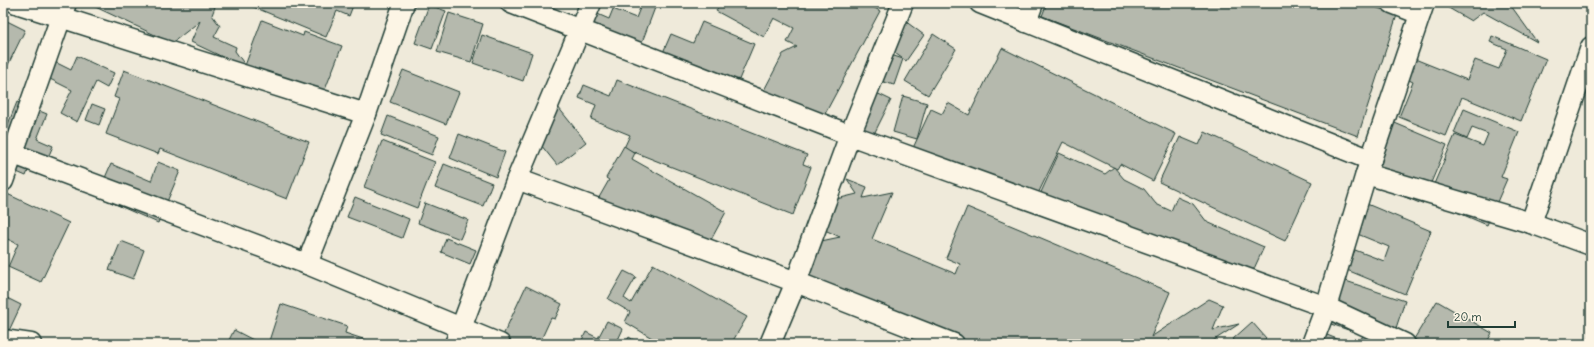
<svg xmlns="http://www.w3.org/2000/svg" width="1594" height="347" font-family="Delius,sans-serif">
<rect width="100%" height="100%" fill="#efeada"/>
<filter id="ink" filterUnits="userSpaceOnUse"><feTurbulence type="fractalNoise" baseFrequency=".025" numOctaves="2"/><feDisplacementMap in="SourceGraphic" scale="8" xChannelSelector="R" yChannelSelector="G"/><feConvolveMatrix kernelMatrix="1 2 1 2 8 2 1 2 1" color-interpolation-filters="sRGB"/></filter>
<g filter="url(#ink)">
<g fill="#b5b9ad" stroke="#1f3d34">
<polygon points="87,3 206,3 215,7 212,15 220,26 214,37 236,47 235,51 248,69 191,42 200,21 172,43"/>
<polygon points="244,3 354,3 349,16 337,11 326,37"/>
<polygon points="642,3 651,3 656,5 639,50 586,29 593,12 609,19 613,9 636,18"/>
<polygon points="720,3 866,3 880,11 819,125 762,94 783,54 797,47 787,42 794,28 774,18 764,37 716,11"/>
<polygon points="1047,3 1364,3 1397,15 1358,136 1042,16"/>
<polygon points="1440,3 1509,3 1537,42 1483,12 1471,21"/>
<polygon points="429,5 446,11 432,49 415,43"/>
<polygon points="449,13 483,24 471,62 437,52"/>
<polygon points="897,15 924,35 906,61 878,41"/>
<polygon points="3,19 25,30 6,69 3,67"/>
<polygon points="262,20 303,36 304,32 342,46 321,100 243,71"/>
<polygon points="702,22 754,44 735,89 661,57 671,34 693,43"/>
<polygon points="933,34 956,49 928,95 905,81"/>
<polygon points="482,35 532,53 523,81 473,63"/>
<polygon points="1492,36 1546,59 1521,121 1462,97 1446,136 1399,117 1413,82 1407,79 1415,59 1467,80 1475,60 1499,69 1507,49 1490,42"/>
<polygon points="1002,48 1176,134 1153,181 1120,164 1117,169 1063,142 1032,206 913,148 931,109 942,114 948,103 969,115"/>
<polygon points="876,50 903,59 894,85 867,77"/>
<polygon points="77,56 114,73 107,88 96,82 77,122 60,113 72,90 42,75 49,59 71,70"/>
<polygon points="124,70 309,142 287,199 160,149 158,154 106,134 119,99 114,97"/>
<polygon points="403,70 459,92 446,124 390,102"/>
<polygon points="617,80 807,155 803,164 811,167 793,215 624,148 630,135 591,119 596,105 579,98 584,85 611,96"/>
<polygon points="862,86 891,100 868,146 840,132"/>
<polygon points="903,96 927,103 917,139 893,132"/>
<polygon points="17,102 47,114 37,139 53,146 42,171 30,166 26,176 3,166 3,145 7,135 4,134"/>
<polygon points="554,102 586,142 557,165 533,135"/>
<polygon points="92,104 105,109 99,125 86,120"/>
<polygon points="1464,109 1519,132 1501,177 1507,179 1487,225 1431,201 1434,184 1455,135 1483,146 1488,134 1472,128 1467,139 1454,133"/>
<polygon points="388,116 439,136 432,155 381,135"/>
<polygon points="1390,121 1447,145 1422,204 1369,182"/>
<polygon points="1205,132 1312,182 1285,241 1159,182 1180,137 1199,145"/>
<polygon points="459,134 505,152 496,177 450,158"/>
<polygon points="382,141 435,162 417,208 364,187"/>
<polygon points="624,146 635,153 632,159 726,212 706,249 597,201 609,180 606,178"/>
<polygon points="1059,153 1105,174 1114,167 1124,179 1144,189 1156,204 1171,211 1177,197 1193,204 1207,222 1264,247 1247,284 1194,259 1184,267 1037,201"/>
<polygon points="158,162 180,171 158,223 97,196 111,164 151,181"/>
<polygon points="444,164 492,183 483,206 435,188"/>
<polygon points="847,179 867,187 863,198 892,192 872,239 956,274 960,264 946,258 967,207 1170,292 1151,337 1209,299 1223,305 1213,330 1239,324 1208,344 945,344 794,281 807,244 840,237 814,225 824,202 857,194"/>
<polygon points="3,192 69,223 41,282 8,267 18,244 3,237"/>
<polygon points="355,197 409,219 402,238 347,217"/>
<polygon points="425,203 468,220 460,239 418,223"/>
<polygon points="1367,204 1431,231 1405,294 1347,270 1355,250 1384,261 1389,247 1355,233"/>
<polygon points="446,238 476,250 470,264 441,252"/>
<polygon points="121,241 144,250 133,279 109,270"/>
<polygon points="653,264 747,317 731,344 662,344 625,322 630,312 608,299 624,271 636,277 624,298 631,303"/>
<polygon points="1343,280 1405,301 1395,331 1388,344 1359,344 1363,335 1328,323"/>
<polygon points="526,286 562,304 555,319 551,318 539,344 499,344"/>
<polygon points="3,296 21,305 6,337 3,336"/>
<polygon points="1437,301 1492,333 1486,344 1421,344 1421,343 1414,339"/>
<polygon points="281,304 347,326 345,333 378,344 268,344"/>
<polygon points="607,321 623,329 616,344 580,344 586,332 598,338"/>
<polygon points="1252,322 1266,338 1260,344 1238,344 1233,339"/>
<polygon points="234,330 259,343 258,344 227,344"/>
<polygon points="1322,333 1342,341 1341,344 1318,344"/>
<polygon points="629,337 640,344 625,344"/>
</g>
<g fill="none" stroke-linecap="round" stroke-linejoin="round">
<defs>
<g id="street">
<polyline points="16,3 366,114"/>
<polyline points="511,3 850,135 1326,307 1405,344"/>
<polyline points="980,3 1371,160"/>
<polyline points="1392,3 1420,14"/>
<polyline points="1026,22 1033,3"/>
<polyline points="3,150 307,264 500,344"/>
<polyline points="1366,174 1531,223 1591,245"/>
<polyline points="517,179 796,282 954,344"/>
<polyline points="3,181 66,3"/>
<polyline points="1531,223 1591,47"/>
<polyline points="307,264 366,114 404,3"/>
<polyline points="3,340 31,344"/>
<polyline points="455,344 517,179 591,3"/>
<polyline points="770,344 796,282 850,135 903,3"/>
<polyline points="1312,344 1326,307 1366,174 1424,3"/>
</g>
</defs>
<use href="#street" stroke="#1f3d34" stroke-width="23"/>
<use href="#street" stroke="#fcf5e5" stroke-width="20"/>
</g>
</g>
<rect width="1594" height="347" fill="none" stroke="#fcf5e5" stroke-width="16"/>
<rect x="8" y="8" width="1578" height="331" fill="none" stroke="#1f3d34" stroke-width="1.5" filter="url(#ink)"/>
<path d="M1448 321v6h67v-6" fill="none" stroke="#1f3d34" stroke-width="2"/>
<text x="1454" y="321" font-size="12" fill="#1f3d34" stroke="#fcf5e5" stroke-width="3" paint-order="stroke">20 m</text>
</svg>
